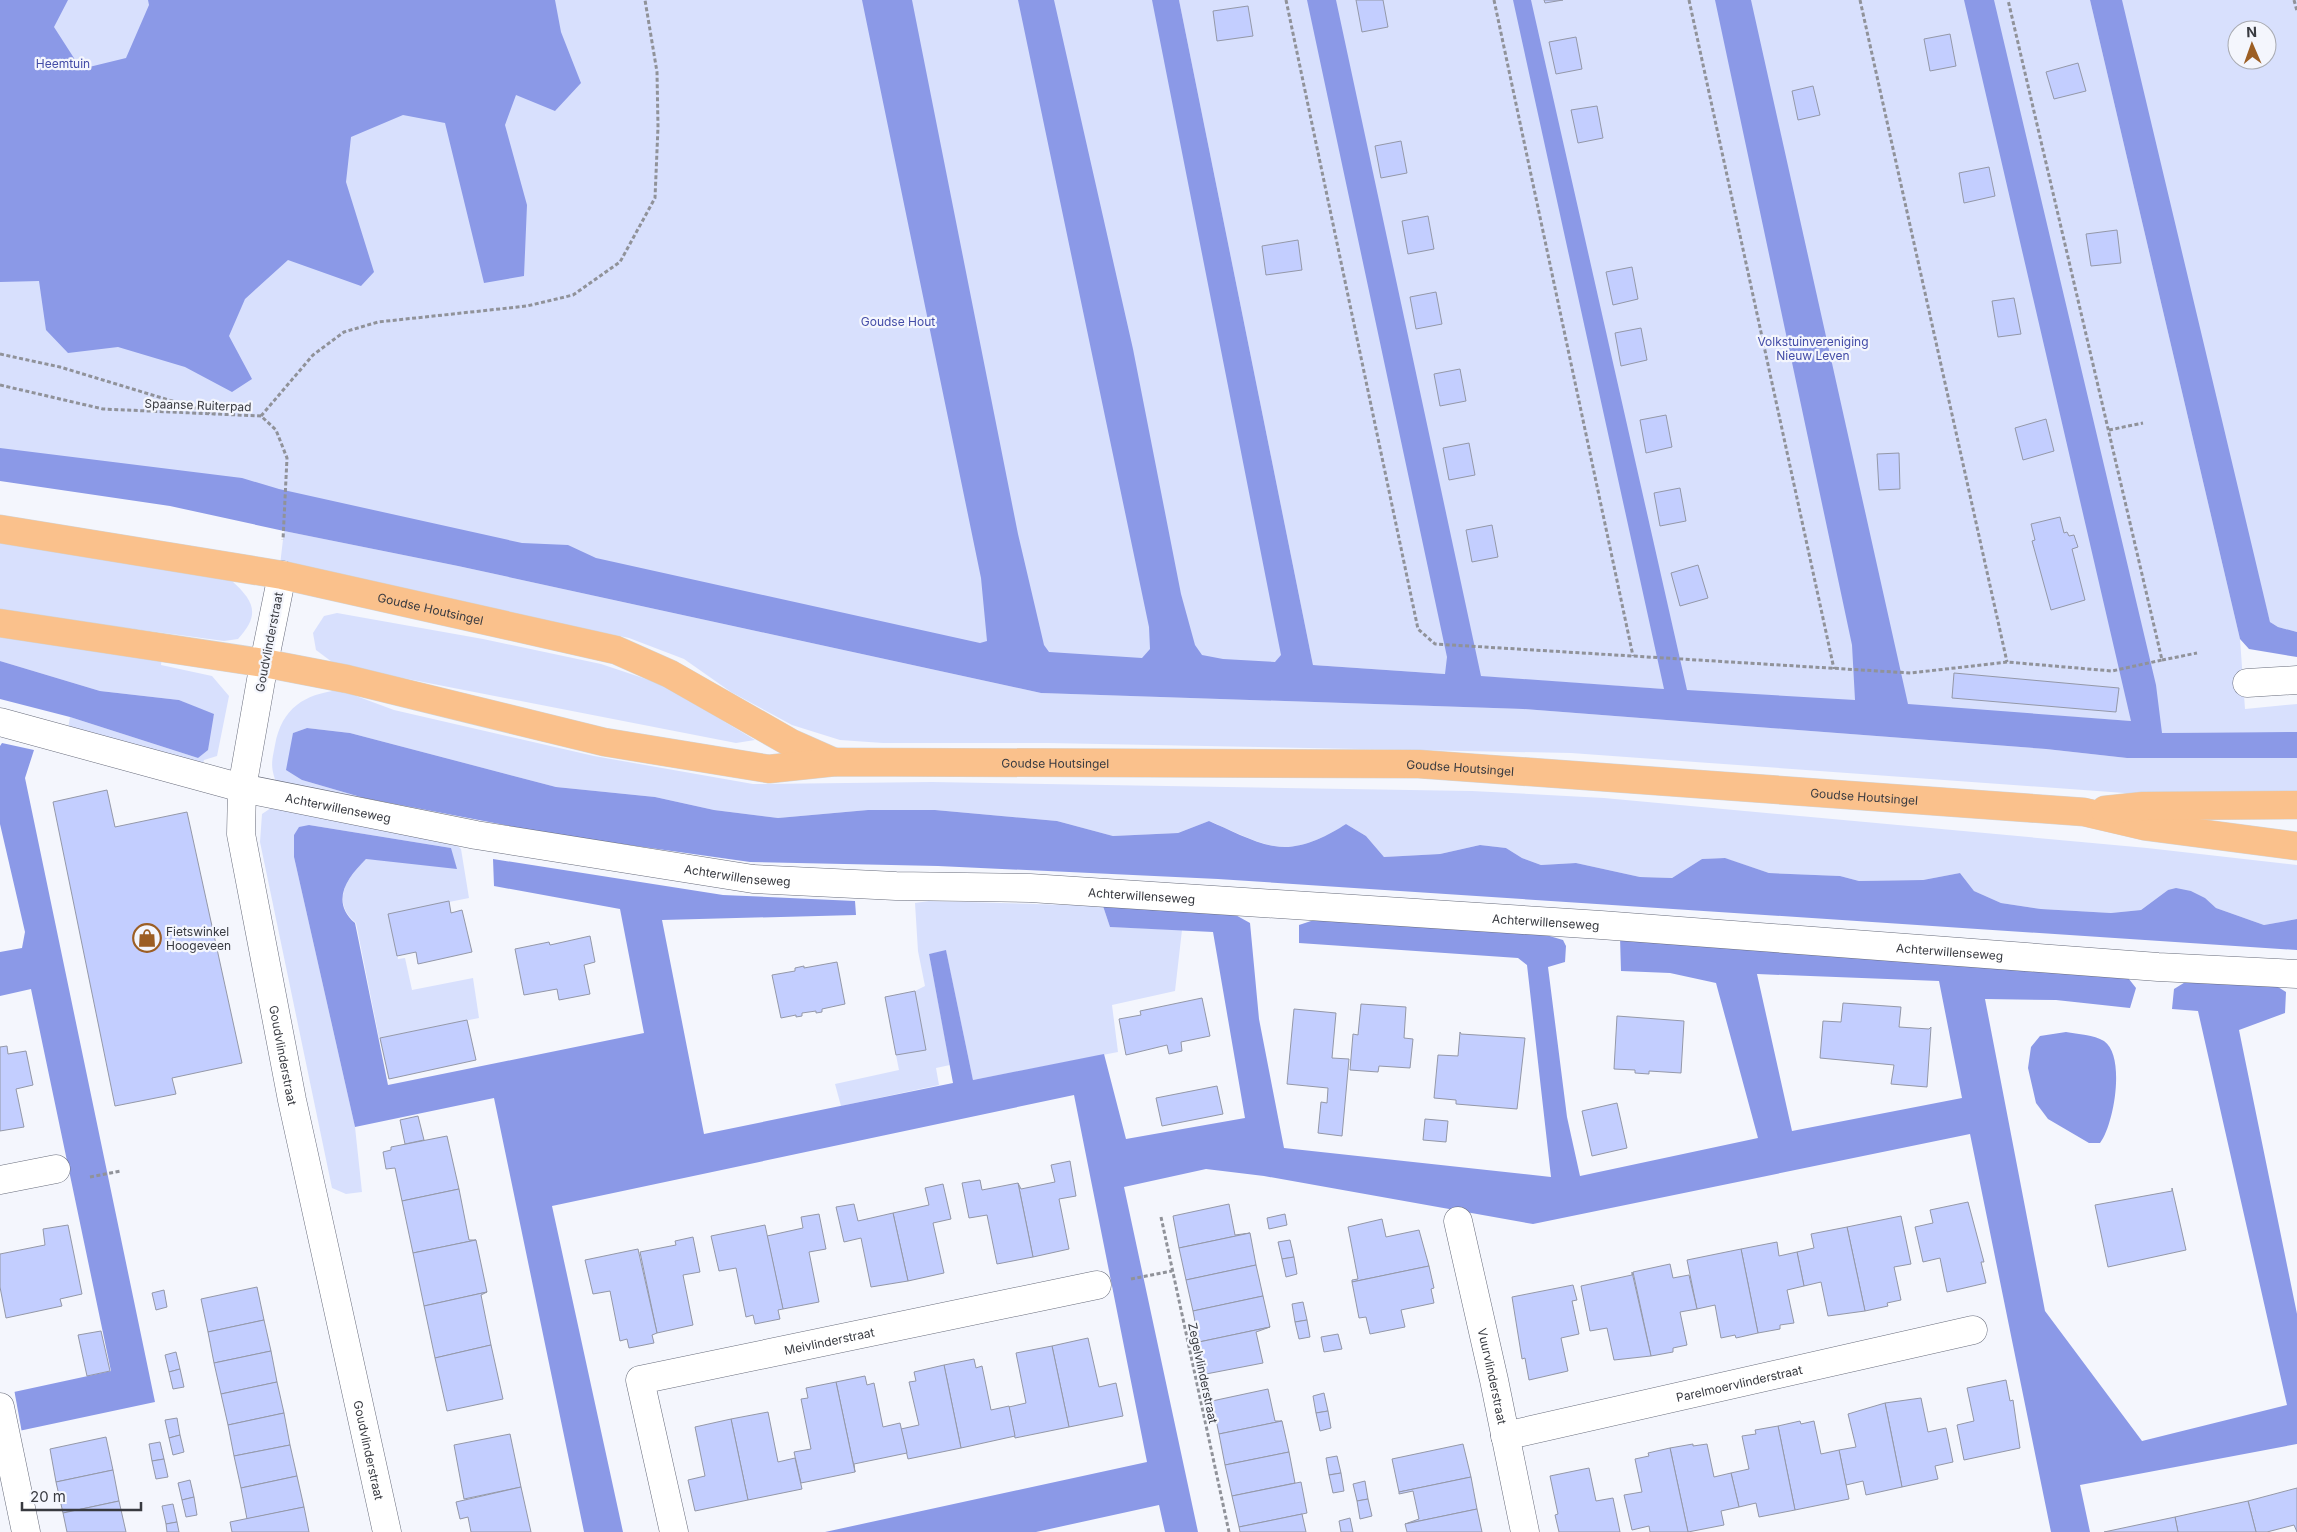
<svg xmlns="http://www.w3.org/2000/svg" width="2297" height="1532" font-family="Inter,sans-serif">
<rect width="100%" height="100%" fill="#f4f6fd"/>
<g fill="#d8e0fd" fill-rule="evenodd">
<polygon points="0,0 1166,0 1304,684 834,637 0,460"/>
<polygon points="1179,0 2090,0 2240,639 2245,709 2297,704 2297,732 2162,733 2131,721 1313,665"/>
<path d="M2105,0H2297V632L2278,627L2270,622ZM2237,30H2267V60H2237Z"/>
<polygon points="284,531 458,566 1041,693 1523,709 2046,749 2127,758 2297,758 2297,800 2193,798 1571,753 1048,743 883,743 840,740 792,725 731,692 684,659 629,638 280,565"/>
<path d="M0,543L231,580C254,601 261,614 238,639L224,641L0,611Z"/>
<polygon points="337,613 483,639 601,664 664,685 755,740 736,743 336,665 316,650 313,633 324,616"/>
<polygon points="0,633 162,655 161,665 212,676 229,696 217,756 204,760 200,772 68,729 70,717 198,758 214,715 179,700 100,691 0,661"/>
<path d="M340,690L394,710L594,756L753,784L932,782L1472,791L1604,798L2147,848L2297,865V919L2264,925L2216,908L2204,898L2191,891L2168,890L2141,910L2111,913L2041,909L2001,903L1974,891L1960,873L1923,880L1859,881L1840,876L1769,873L1724,858L1702,859L1672,878L1640,877L1576,863L1541,865L1522,858L1506,848L1480,845L1440,854L1384,857L1366,836L1346,824C1326,837 1298,851 1274,846C1255,843 1227,828 1209,821L1178,833L1113,836L1057,821L935,810H868L778,818L714,810L655,797L556,787L350,733L307,728L293,733L302,780L364,798L361,801L276,782C270,766 272,761 275,745C282,708 304,694 340,690Z"/>
<path d="M271,808L451,840L461,849L469,898L389,914L398,959L405,958L412,990L473,978L479,1018L379,1038L356,923C330,901 347,878 366,859L389,860L451,848L309,825L294,835V857L355,1127L362,1192L346,1194L332,1188L260,842L262,814Z"/>
<polygon points="929,901 1103,906 1110,927 1182,930 1175,991 1112,1005 1118,1052 973,1080 946,951 929,954 950,1065 936,1068 939,1085 841,1106 835,1084 899,1070 896,1055 915,991 925,986 918,951 915,903"/>
</g>
<g fill="#8b99e7" fill-rule="evenodd">
<polygon points="0,0 68,0 54,27 81,69 126,58 149,5 148,0 555,0 561,32 581,83 555,111 516,95 505,125 527,205 524,276 484,283 445,123 403,115 351,137 346,182 374,272 361,286 288,260 245,299 229,336 252,379 232,392 185,367 118,347 68,353 46,330 39,281 0,282"/>
<polygon points="862,0 912,0 1018,534 1044,645 1049,652 1142,658 1150,649 1149,627 1018,0 1054,0 1133,349 1181,594 1195,645 1202,655 1223,659 1275,662 1281,655 1152,0 1179,0 1313,665 1445,674 1447,657 1307,0 1336,0 1481,676 1664,689 1513,0 1531,0 1687,690 1855,700 1852,645 1715,0 1751,0 1908,704 2131,721 1964,0 1994,0 2156,685 2162,733 2297,732 2297,758 2127,758 2046,749 1523,709 1041,693 458,566 284,531 170,506 0,481 0,448 242,478 279,489 522,543 568,545 596,558 980,643 987,641 981,578"/>
<polygon points="2090,0 2122,0 2270,622 2278,627 2297,632 2297,657 2249,649 2240,639"/>
<polygon points="0,661 100,691 179,700 214,714 208,750 198,758 70,717 0,699"/>
<path d="M307,728L350,733L556,787L655,797L714,810L778,818L868,810H935L1057,821L1113,836L1178,833L1209,821C1228,829 1254,843 1274,846C1298,851 1326,837 1346,824L1366,836L1384,857L1440,854L1480,845L1506,848L1522,858L1541,865L1576,863L1640,877L1672,878L1702,859L1725,858L1769,873L1840,876L1859,881L1923,880L1960,873L1974,891L2001,903L2041,909L2111,913L2141,910L2168,890L2176,888L2191,891L2205,898L2216,908L2264,925L2297,919V950L1218,879L938,866L750,862L551,834L364,798L302,780L286,770L293,733Z"/>
<polygon points="2,743 34,750 25,778 155,1402 0,1435 0,1395 111,1371 31,989 0,996 0,952 22,948 25,932 0,824 0,746"/>
<path d="M309,825L451,848L457,869L366,859C347,878 330,901 355,923L388,1085L644,1033L620,909L494,886L493,859L723,895L855,901L856,915L662,920L704,1134L953,1083L929,954L946,950L973,1080L1104,1054L1126,1139L1245,1118L1213,932L1110,927L1103,906L1232,913L1250,923L1259,1019L1284,1148L1551,1177L1527,965L1518,958L1299,943V925L1317,919L1546,935L1563,940L1566,946L1565,962L1548,967L1567,1117L1580,1176L1758,1138L1716,983L1670,973L1621,971L1620,937L2125,974L2136,988L2130,1008L2056,1000L1985,999L2045,1311L2142,1441L2287,1405L2198,1011L2172,1009L2174,989L2187,981L2270,982L2286,992L2285,1013L2239,1030L2297,1314V1444L2080,1485L2090,1532H2051L1970,1134L1533,1224L1264,1176L1206,1169L1124,1187L1198,1532H1165L1159,1505L1036,1532H825L1147,1462L1074,1095L552,1206L623,1532H584L494,1098L355,1127L294,857V835L299,827ZM1757,974L1939,981L1962,1098L1792,1131Z"/>
<path d="M2066,1032C2078,1034 2094,1035 2104,1041C2126,1056 2114,1125 2100,1143H2089L2048,1119L2036,1103L2028,1068L2031,1047L2040,1036Z"/>
</g>
<polygon fill="#f4f6fd" points="14,1389 22,1433 0,1437 0,1392"/>
<g fill="#c3ceff" stroke="#9498a8">
<polygon points="1356,0 1383,0 1388,27 1362,32"/>
<polygon points="1544,0 1563,0 1545,3"/>
<polygon points="1248,6 1253,36 1217,41 1213,11"/>
<polygon points="1950,34 1956,66 1930,71 1924,39"/>
<polygon points="1576,37 1582,69 1556,74 1549,42"/>
<polygon points="2078,63 2086,91 2054,99 2046,72"/>
<polygon points="1813,86 1820,115 1798,120 1792,91"/>
<polygon points="1597,106 1603,138 1578,143 1571,110"/>
<polygon points="1401,141 1407,173 1381,178 1375,146"/>
<polygon points="1989,167 1995,196 1964,203 1959,173"/>
<polygon points="1428,216 1434,249 1408,254 1402,221"/>
<polygon points="2117,230 2121,263 2091,266 2086,234"/>
<polygon points="1298,240 1302,270 1266,275 1262,246"/>
<polygon points="1632,267 1638,299 1613,305 1606,272"/>
<polygon points="1436,292 1442,324 1416,329 1410,297"/>
<polygon points="2014,298 2021,334 1998,337 1992,301"/>
<polygon points="1641,328 1647,360 1621,366 1615,333"/>
<polygon points="1460,369 1466,401 1440,406 1434,374"/>
<polygon points="1666,415 1672,447 1646,453 1640,420"/>
<polygon points="2046,419 2054,451 2023,460 2015,428"/>
<polygon points="1469,443 1475,475 1449,480 1443,448"/>
<polygon points="1899,453 1900,489 1879,490 1877,454"/>
<polygon points="1680,488 1686,521 1660,526 1654,493"/>
<polygon points="2060,517 2064,533 2067,532 2069,536 2074,535 2078,547 2072,549 2085,600 2051,610 2032,541 2035,540 2031,524"/>
<polygon points="1492,525 1498,557 1472,562 1466,530"/>
<polygon points="1698,565 1708,598 1680,606 1671,573"/>
<polygon points="1954,673 2119,688 2116,712 1952,698"/>
<polygon points="107,790 115,827 187,812 242,1063 172,1078 176,1094 115,1106 53,802"/>
<polygon points="449,901 451,913 462,910 472,952 418,964 416,952 397,956 388,914"/>
<polygon points="590,936 595,962 584,965 590,994 559,1000 557,989 524,995 515,949 549,942 550,945"/>
<polygon points="837,962 845,1004 822,1009 822,1012 816,1013 816,1011 802,1013 802,1016 796,1017 796,1015 781,1018 772,975 795,971 795,968 804,966 804,968"/>
<polygon points="915,991 926,1050 896,1055 885,997"/>
<polygon points="1202,998 1210,1036 1181,1042 1182,1051 1169,1054 1167,1045 1126,1055 1119,1019 1141,1015 1140,1011"/>
<polygon points="1843,1003 1901,1007 1899,1027 1929,1029 1931,1027 1927,1087 1891,1084 1894,1065 1820,1058 1823,1021 1841,1022"/>
<polygon points="1361,1004 1406,1007 1404,1038 1413,1039 1410,1068 1379,1066 1378,1072 1350,1070 1353,1034 1358,1035"/>
<polygon points="1294,1009 1336,1013 1332,1058 1349,1059 1342,1136 1318,1133 1321,1102 1327,1103 1328,1088 1287,1084"/>
<polygon points="1617,1016 1684,1021 1681,1073 1649,1071 1649,1074 1635,1073 1635,1070 1614,1069"/>
<polygon points="467,1020 476,1060 389,1079 380,1038"/>
<polygon points="1460,1032 1461,1034 1525,1038 1517,1109 1456,1104 1456,1100 1434,1098 1438,1055 1458,1056"/>
<polygon points="7,1046 8,1054 26,1051 33,1085 16,1089 24,1127 0,1131 0,1047"/>
<polygon points="1217,1086 1223,1114 1162,1126 1156,1098"/>
<polygon points="1617,1103 1627,1148 1592,1156 1582,1111"/>
<polygon points="418,1116 424,1140 405,1144 400,1120"/>
<polygon points="1425,1119 1448,1121 1446,1142 1423,1140"/>
<polygon points="447,1136 459,1189 402,1201 395,1168 386,1169 383,1152 391,1150 391,1147"/>
<polygon points="1070,1161 1076,1196 1059,1199 1069,1249 1033,1257 1018,1183 1021,1189 1055,1182 1051,1165"/>
<polygon points="980,1180 982,1190 1018,1183 1033,1257 997,1264 987,1215 969,1218 962,1183"/>
<polygon points="943,1184 951,1219 933,1223 944,1273 908,1281 893,1213 929,1205 925,1188"/>
<polygon points="2172,1188 2186,1250 2108,1267 2095,1205 2172,1191"/>
<polygon points="459,1189 469,1240 476,1240 413,1253 402,1201"/>
<polygon points="1968,1202 1984,1262 1981,1262 1986,1283 1947,1292 1940,1258 1923,1262 1915,1227 1933,1223 1930,1210"/>
<polygon points="854,1204 858,1221 893,1213 908,1281 871,1287 861,1238 844,1242 836,1207"/>
<polygon points="1229,1204 1235,1235 1250,1233 1179,1248 1173,1216"/>
<polygon points="819,1214 826,1249 809,1252 819,1302 783,1309 767,1236 803,1228 801,1217"/>
<polygon points="1285,1214 1287,1225 1269,1229 1267,1218"/>
<polygon points="1901,1216 1911,1264 1894,1267 1901,1300 1887,1303 1888,1306 1865,1311 1847,1227"/>
<polygon points="1382,1219 1386,1237 1419,1230 1429,1266 1352,1282 1352,1280 1358,1279 1348,1227"/>
<polygon points="68,1225 82,1294 60,1299 62,1306 6,1318 0,1287 0,1254 45,1245 43,1229"/>
<polygon points="765,1225 783,1309 778,1310 780,1319 755,1324 753,1315 746,1317 736,1268 719,1271 711,1236"/>
<polygon points="1847,1227 1865,1311 1828,1316 1821,1282 1804,1286 1797,1252 1814,1248 1811,1234"/>
<polygon points="1250,1233 1256,1265 1186,1280 1179,1248"/>
<polygon points="693,1237 700,1272 683,1275 693,1325 657,1333 640,1252 676,1245 675,1241"/>
<polygon points="476,1240 487,1292 424,1306 413,1253"/>
<polygon points="1290,1240 1294,1257 1282,1259 1278,1242"/>
<polygon points="1777,1242 1779,1256 1797,1252 1804,1286 1787,1290 1794,1323 1780,1325 1780,1329 1758,1333 1741,1249"/>
<polygon points="638,1249 657,1333 652,1335 654,1343 629,1348 627,1339 620,1341 610,1291 593,1294 585,1260"/>
<polygon points="1741,1249 1758,1333 1736,1338 1735,1335 1721,1338 1715,1305 1697,1309 1687,1260"/>
<polygon points="1294,1257 1297,1274 1286,1277 1282,1259"/>
<polygon points="1670,1264 1673,1278 1689,1275 1697,1309 1680,1312 1687,1345 1673,1348 1673,1352 1651,1356 1633,1272"/>
<polygon points="1256,1265 1263,1296 1193,1311 1186,1280"/>
<polygon points="1429,1266 1434,1288 1431,1289 1434,1303 1401,1310 1405,1327 1370,1334 1366,1317 1359,1318 1352,1282"/>
<polygon points="1632,1272 1651,1356 1614,1360 1607,1328 1590,1331 1581,1286 1632,1275"/>
<polygon points="1573,1285 1577,1300 1572,1301 1579,1334 1561,1338 1568,1371 1529,1380 1525,1358 1522,1359 1512,1297"/>
<polygon points="257,1287 264,1320 208,1332 201,1299"/>
<polygon points="164,1290 167,1307 156,1310 152,1293"/>
<polygon points="487,1292 481,1295 491,1345 435,1358 424,1306"/>
<polygon points="1263,1296 1270,1327 1199,1342 1193,1311"/>
<polygon points="1303,1302 1307,1320 1295,1322 1292,1304"/>
<polygon points="264,1320 271,1351 214,1363 208,1332"/>
<polygon points="1307,1320 1310,1337 1299,1339 1295,1322"/>
<polygon points="1270,1327 1256,1332 1263,1363 1206,1374 1199,1342"/>
<polygon points="101,1331 110,1371 87,1376 78,1335"/>
<polygon points="1338,1334 1342,1349 1324,1352 1321,1337"/>
<polygon points="1088,1338 1099,1387 1116,1383 1123,1416 1069,1427 1052,1346"/>
<polygon points="491,1345 503,1399 447,1411 435,1358"/>
<polygon points="1052,1346 1069,1427 1015,1438 1009,1407 1026,1403 1016,1353"/>
<polygon points="271,1351 277,1382 221,1394 214,1363"/>
<polygon points="176,1352 180,1369 169,1372 165,1355"/>
<polygon points="974,1359 976,1368 982,1366 991,1410 1009,1406 1015,1436 961,1448 944,1365"/>
<polygon points="944,1365 961,1448 908,1459 901,1429 919,1425 909,1382 916,1381 914,1372"/>
<polygon points="180,1369 184,1387 173,1389 169,1372"/>
<polygon points="865,1376 867,1385 874,1383 883,1427 900,1423 907,1453 854,1464 855,1472 836,1382"/>
<polygon points="2006,1380 2010,1401 2013,1400 2020,1448 1964,1460 1957,1425 1974,1421 1967,1388"/>
<polygon points="277,1382 284,1413 228,1425 221,1394"/>
<polygon points="836,1382 855,1472 801,1483 794,1452 811,1449 801,1399 808,1398 806,1388"/>
<polygon points="1268,1389 1275,1421 1282,1421 1219,1434 1212,1401"/>
<polygon points="1324,1393 1328,1411 1316,1413 1313,1396"/>
<polygon points="1921,1398 1928,1432 1946,1428 1953,1462 1935,1466 1938,1479 1902,1487 1885,1403"/>
<polygon points="1885,1403 1902,1487 1866,1495 1863,1481 1846,1485 1839,1450 1856,1447 1848,1414"/>
<polygon points="1328,1411 1331,1428 1320,1431 1316,1413"/>
<polygon points="768,1412 778,1462 795,1458 802,1489 748,1500 731,1419"/>
<polygon points="284,1413 290,1445 234,1456 228,1425"/>
<polygon points="177,1418 180,1435 169,1438 165,1420"/>
<polygon points="731,1419 748,1500 695,1511 688,1480 705,1476 695,1427"/>
<polygon points="1282,1421 1289,1452 1225,1465 1219,1434"/>
<polygon points="1800,1421 1801,1424 1814,1421 1821,1454 1839,1450 1849,1499 1795,1510 1778,1426"/>
<polygon points="1778,1426 1795,1510 1759,1517 1756,1503 1739,1507 1731,1473 1749,1469 1742,1436 1756,1434 1755,1430"/>
<polygon points="510,1434 521,1487 464,1499 454,1445"/>
<polygon points="180,1435 184,1452 173,1455 169,1438"/>
<polygon points="106,1437 113,1470 56,1482 50,1449"/>
<polygon points="160,1442 164,1459 152,1461 149,1444"/>
<polygon points="1463,1444 1471,1477 1399,1492 1392,1459"/>
<polygon points="1693,1444 1693,1446 1707,1444 1714,1477 1731,1473 1739,1507 1721,1511 1724,1525 1688,1532 1670,1448"/>
<polygon points="290,1445 297,1476 241,1488 234,1456"/>
<polygon points="1670,1448 1688,1532 1650,1532 1649,1526 1632,1530 1624,1495 1642,1492 1635,1459 1649,1456 1648,1453"/>
<polygon points="1289,1452 1295,1483 1232,1496 1225,1465"/>
<polygon points="1337,1456 1341,1473 1329,1475 1326,1458"/>
<polygon points="164,1459 168,1477 156,1479 152,1461"/>
<polygon points="1589,1468 1596,1501 1613,1498 1620,1532 1559,1532 1555,1515 1558,1514 1550,1476"/>
<polygon points="113,1470 119,1501 63,1513 56,1482"/>
<polygon points="1341,1473 1344,1491 1333,1493 1329,1475"/>
<polygon points="297,1476 304,1507 247,1519 241,1488"/>
<polygon points="1471,1477 1477,1509 1405,1524 1419,1519 1413,1491 1399,1494 1399,1492"/>
<polygon points="190,1480 194,1497 182,1500 178,1483"/>
<polygon points="1365,1481 1368,1499 1357,1501 1353,1484"/>
<polygon points="1301,1482 1307,1513 1239,1527 1232,1496"/>
<polygon points="521,1487 531,1532 471,1532 468,1517 460,1519 456,1502"/>
<polygon points="2297,1488 2297,1532 2294,1525 2267,1532 2256,1532 2248,1501"/>
<polygon points="194,1497 197,1515 186,1517 182,1500"/>
<polygon points="1368,1499 1372,1516 1360,1519 1357,1501"/>
<polygon points="119,1501 126,1532 67,1532 63,1513"/>
<polygon points="2248,1501 2256,1532 2178,1532 2175,1517"/>
<polygon points="173,1504 177,1522 166,1524 162,1506"/>
<polygon points="304,1507 309,1532 232,1532 230,1522"/>
<polygon points="1477,1509 1482,1532 1407,1532 1405,1524"/>
<polygon points="1302,1514 1306,1532 1240,1532 1239,1527"/>
<polygon points="2175,1517 2178,1532 2104,1532"/>
<polygon points="1350,1518 1353,1532 1341,1532 1339,1521"/>
<polygon points="177,1522 179,1532 167,1532 166,1524"/>
</g>
<g fill="none" stroke-linecap="round" stroke-linejoin="round">
<defs>
<g id="minor">
<path id="s1" d="M282,575L264,663L242,788L241,834L292,1100L387,1532"/>
<polyline points="2247,683 2297,680"/>
<path id="s2" d="M0,722L242,788L476,835L753,879L896,886L1030,888L1601,925L2158,967L2297,974"/>
<polyline points="0,1180 56,1169"/>
<path id="s3" d="M1458,1221L1494,1380L1525,1532"/>
<polyline points="0,1407 26,1532"/>
<path id="s4" d="M1505,1436L1973,1330"/>
<path id="s5" d="M674,1532L640,1380L1097,1285"/>
</g>
<g id="major">
<path id="s6" d="M0,529L282,575L616,650L670,674L791,743L834,762"/>
<path id="s7" d="M0,623L264,663L347,679L604,742L769,769L835,762L1419,764L2084,812L2144,826L2297,846"/>
<polyline points="2105,810 2143,806 2297,805"/>
</g>
</defs>
<use href="#minor" stroke="#696d7c" stroke-width="29"/>
<use href="#major" stroke="#d3d4d5" stroke-width="29"/>
<g stroke="#909299" stroke-width="3" stroke-dasharray="4 2.5" stroke-linecap="butt">
<polyline points="1286,0 1418,629 1435,644 1911,673 2007,662 2112,671 2162,660 2008,0"/>
<polyline points="1494,0 1633,656"/>
<polyline points="1689,0 1834,669"/>
<polyline points="1860,0 2007,662"/>
<polyline points="2294,0 2297,11"/>
<polyline points="0,354 60,367 215,414"/>
<polyline points="0,385 103,409 261,416 276,430 287,458 283,540"/>
<polyline points="261,416 313,355 344,332 378,322 527,306 573,295 620,262 655,198 658,127 657,72 645,0"/>
<polyline points="2109,430 2143,423"/>
<polyline points="2162,660 2197,653"/>
<polyline points="90,1177 121,1171"/>
<polyline points="1161,1217 1229,1532"/>
<polyline points="1131,1279 1172,1271"/>
</g>
<use href="#minor" stroke="#fff" stroke-width="28"/>
<use href="#major" stroke="#fac18c" stroke-width="28"/>
</g>
<defs>
<symbol id="shop-ring" viewBox="-11 -11 22 22"><circle r="9.5" fill="#f4f6fd" stroke="#9c5e24" stroke-width="1.5"/><path d="M-5-2.5h2.3a2.7 3.5 0 0 1 5.4 0H5L5.5 6h-11ZM-1.5-2.5h3a1.5 2.3 0 0 0-3 0Z" fill="#9c5e24"/></symbol>
</defs>
<g fill-rule="evenodd">
<use href="#shop-ring" x="131" y="922" width="32" height="32"/>
</g>
<g text-anchor="middle" dominant-baseline="central" stroke-width="4.5" stroke-linejoin="round" paint-order="stroke">
<g font-size="12" fill="#434ca7" stroke="#f4f6fd">
<text x="63" y="63">Heemtuin</text>
<text x="898" y="321">Goudse Hout</text>
<text x="1813" y="341">Volkstuinvereniging<tspan x="1813" dy="14">Nieuw Leven</tspan></text>
</g>
<g font-size="12" fill="#383a40" stroke="#f4f6fd">
<text transform="translate(198 405) rotate(2)">Spaanse Ruiterpad</text>
<text stroke="none"><textPath href="#s6" startOffset="438">Goudse Houtsingel</textPath></text>
<text transform="translate(269 642) rotate(-79)">Goudvlinderstraat</text>
<text stroke="none"><textPath href="#s7" startOffset="1070">Goudse Houtsingel</textPath></text>
<text stroke="none"><textPath href="#s7" startOffset="1475">Goudse Houtsingel</textPath></text>
<text stroke="none"><textPath href="#s7" startOffset="1880">Goudse Houtsingel</textPath></text>
<text stroke="none"><textPath href="#s2" startOffset="349">Achterwillenseweg</textPath></text>
<text stroke="none"><textPath href="#s2" startOffset="754">Achterwillenseweg</textPath></text>
<text stroke="none"><textPath href="#s2" startOffset="1159">Achterwillenseweg</textPath></text>
<text stroke="none"><textPath href="#s2" startOffset="1564">Achterwillenseweg</textPath></text>
<text stroke="none"><textPath href="#s2" startOffset="1969">Achterwillenseweg</textPath></text>
<text stroke="none"><textPath href="#s1" startOffset="488">Goudvlinderstraat</textPath></text>
<text stroke="none"><textPath href="#s5" startOffset="349">Meivlinderstraat</textPath></text>
<text transform="translate(1203 1373) rotate(78)">Zegelvlinderstraat</text>
<text stroke="none"><textPath href="#s3" startOffset="159">Vuurvlinderstraat</textPath></text>
<text stroke="none"><textPath href="#s4" startOffset="240">Parelmoervlinderstraat</textPath></text>
<text stroke="none"><textPath href="#s1" startOffset="892">Goudvlinderstraat</textPath></text>
</g>
<g font-size="12" fill="#383a40" stroke="#f4f6fd" text-anchor="start">
<text x="166" y="931">Fietswinkel<tspan x="166" dy="14">Hoogeveen</tspan></text>
</g>
</g>
<g transform="translate(2252 45) rotate(358)"><circle r="24" fill="#f4f6fd" stroke="#a9abb1"/>
<path d="M0-4L9 19L0 12L-9 19Z" fill="#9c5e24"/>
<text y="-8" font-size="14" font-weight="bold" text-anchor="middle" fill="#383a40">N</text>
</g>
<path d="M22 1502v8h119v-8" fill="none" stroke="#383a40" stroke-width="2.5"/>
<text x="30" y="1502" font-size="15" fill="#383a40" stroke="#f4f6fd" stroke-width="4" paint-order="stroke">20 m</text>
</svg>
